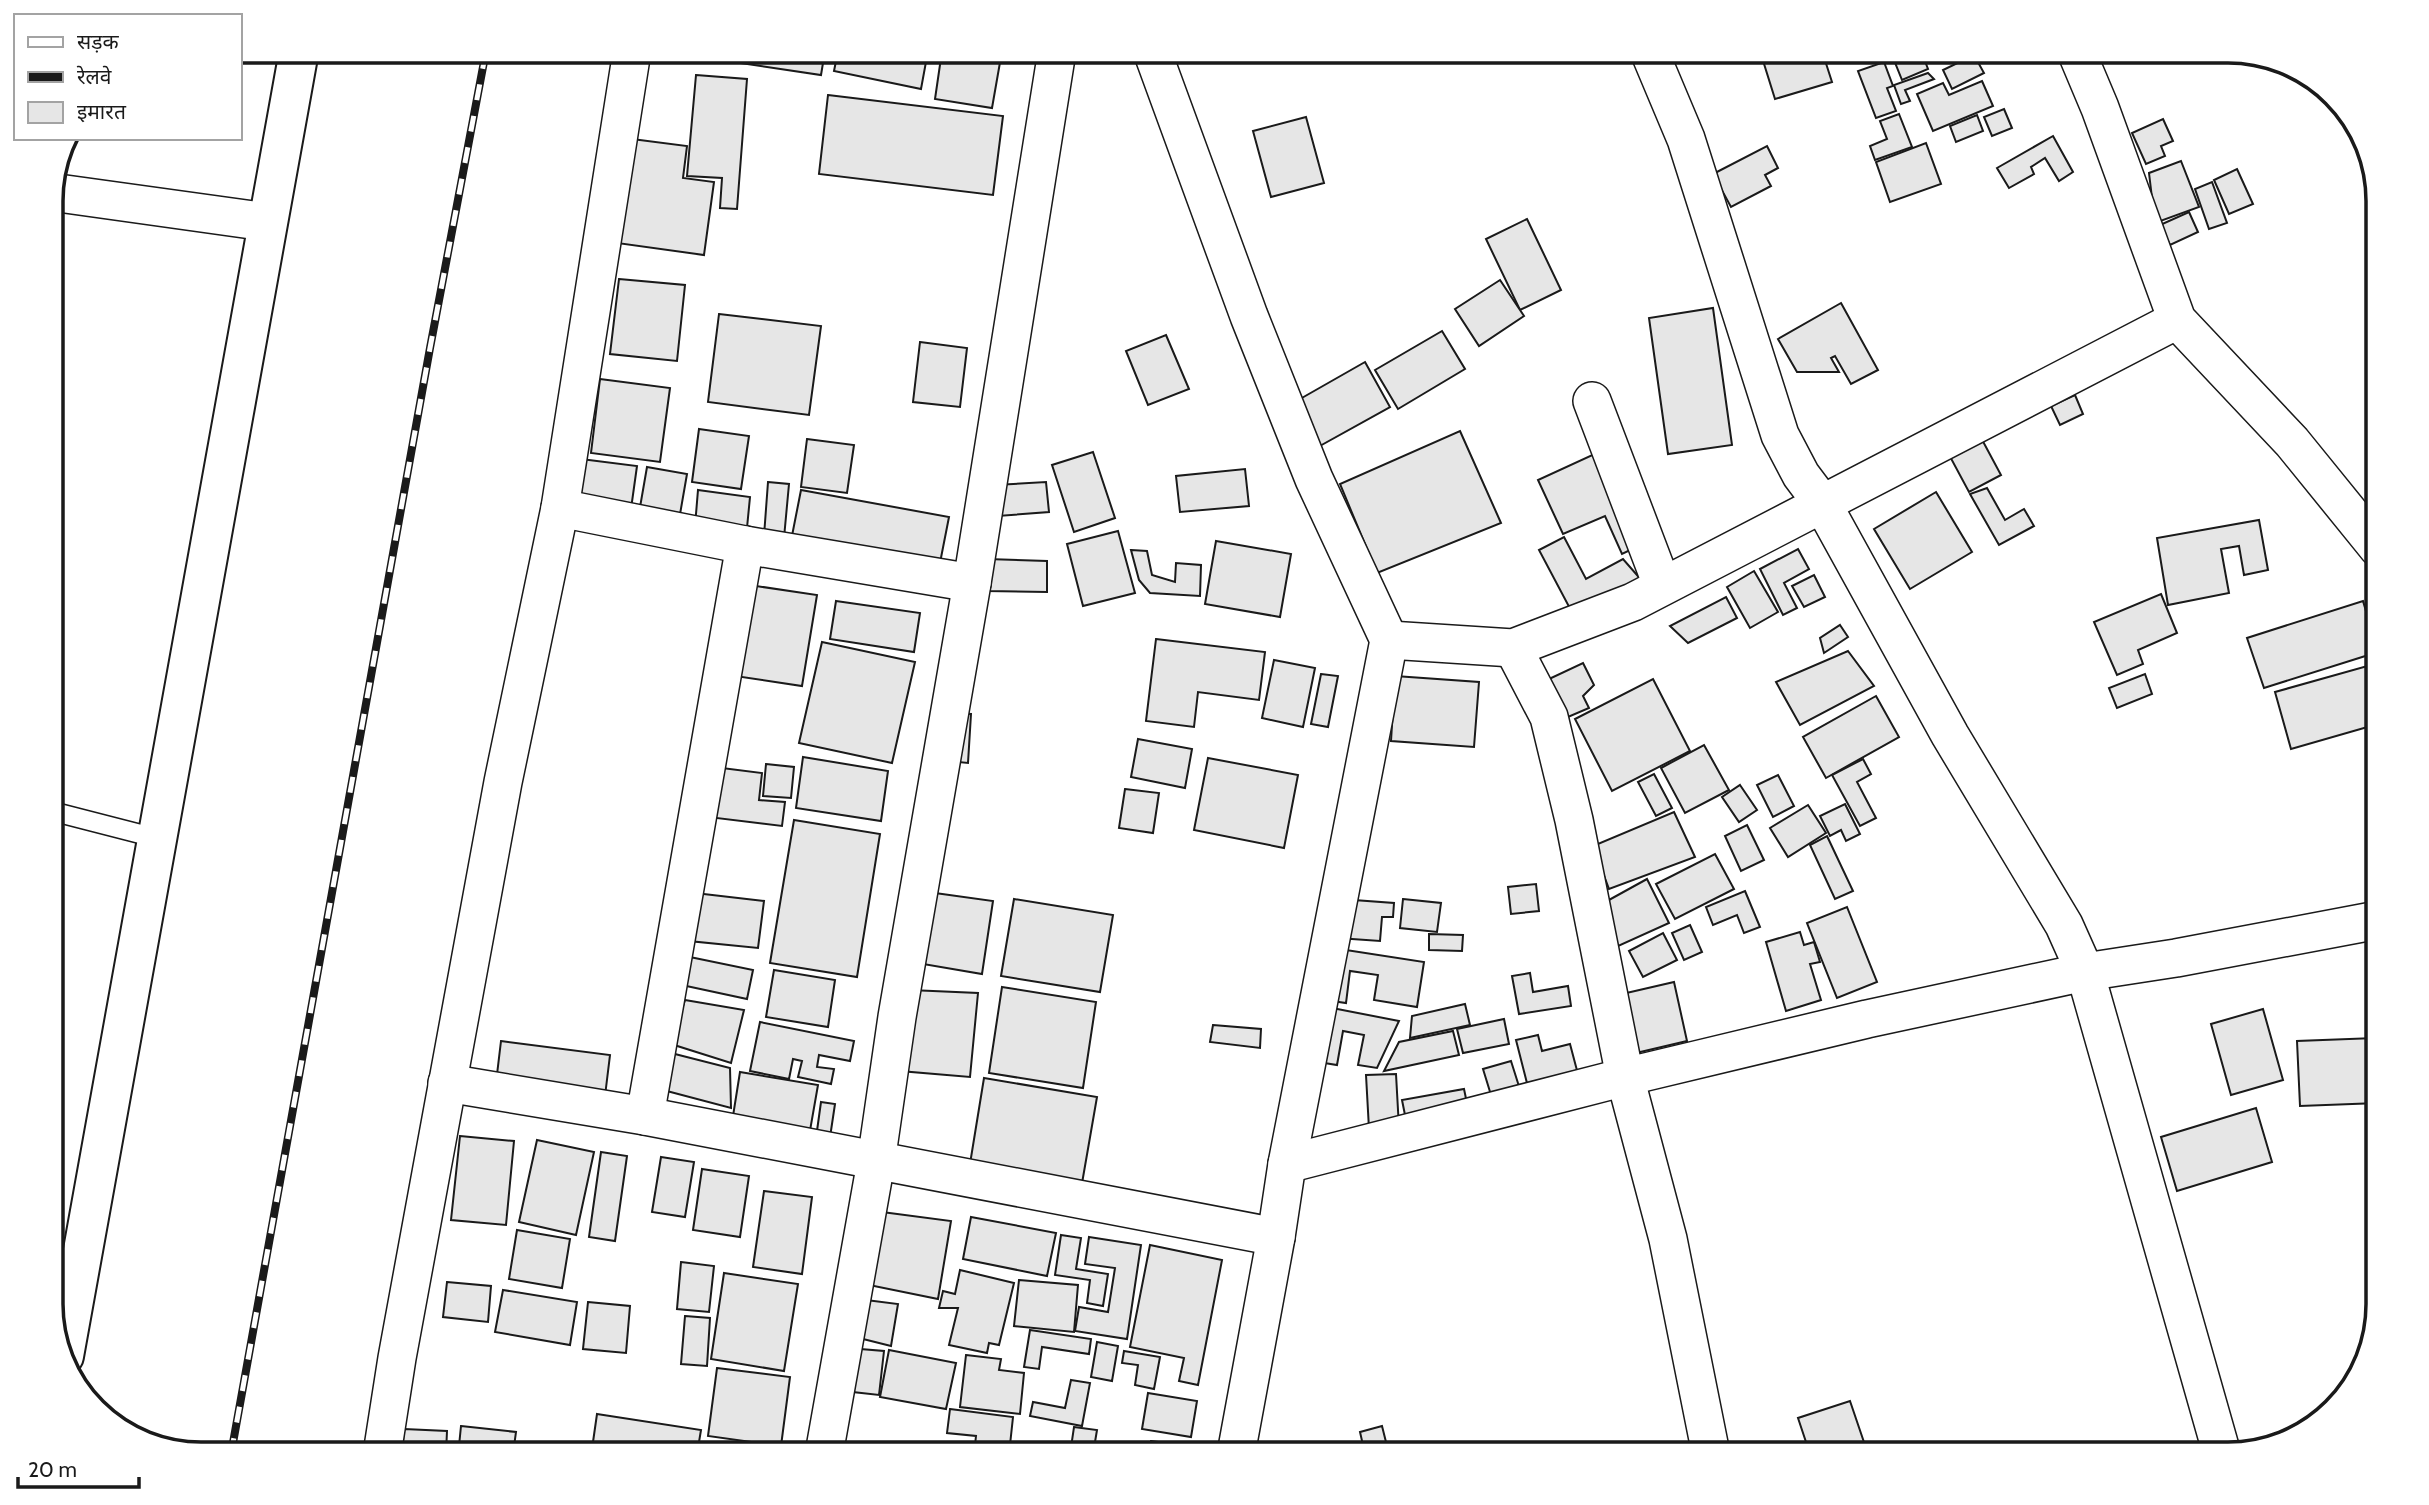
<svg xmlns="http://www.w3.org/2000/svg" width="2429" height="1505" font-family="Cabin,'Noto Sans Devanagari',sans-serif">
<rect width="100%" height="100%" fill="#fff"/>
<g fill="#e6e6e6" stroke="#1a1a1a" stroke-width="2">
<polygon points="694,51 825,51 821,75 693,56"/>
<polygon points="838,51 928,51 921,89 834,71"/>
<polygon points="942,51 1002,51 992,108 935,99"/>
<polygon points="1760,51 1822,51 1832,82 1775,99"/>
<polygon points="1871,51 1902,51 1876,62"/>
<polygon points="1917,51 1921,51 1928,69 1902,80 1894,60"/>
<polygon points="1974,55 1984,73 1952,89 1943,70"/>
<polygon points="1884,62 1893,86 1887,88 1896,111 1876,118 1858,71"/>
<polygon points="1928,73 1934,79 1905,90 1910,101 1901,104 1894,85"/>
<polygon points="696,75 747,79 737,209 720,208 722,178 687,176"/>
<polygon points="1982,81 1993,106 1933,131 1917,94 1943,83 1949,95"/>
<polygon points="828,95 1003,116 993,195 819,174"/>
<polygon points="2004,109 2012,128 1992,136 1984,117"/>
<polygon points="1899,114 1912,147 1875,160 1870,146 1887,139 1880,121"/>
<polygon points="1977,115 1983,131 1956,142 1950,126"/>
<polygon points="1306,117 1324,183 1271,197 1253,131"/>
<polygon points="2163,119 2173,141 2161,146 2165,156 2146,164 2132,133"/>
<polygon points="2053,136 2073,172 2059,181 2045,158 2031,167 2034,174 2009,188 1997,168"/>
<polygon points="632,139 687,146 683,178 714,182 704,255 617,243"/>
<polygon points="1926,143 1941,184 1890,202 1876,162"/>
<polygon points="1767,146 1778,168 1765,175 1771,186 1731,207 1713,174"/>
<polygon points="2181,161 2199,207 2155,223 2149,173"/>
<polygon points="2237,169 2253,204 2229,214 2214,180"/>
<polygon points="2212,182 2227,223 2209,229 2195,189"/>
<polygon points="2189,212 2198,232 2170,245 2160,225"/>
<polygon points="1527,219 1561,290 1520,310 1486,239"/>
<polygon points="619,279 685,285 677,361 610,354"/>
<polygon points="1500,280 1524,316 1479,346 1455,309"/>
<polygon points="1841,303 1878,370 1851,384 1835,356 1831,358 1839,372 1797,372 1778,339"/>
<polygon points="1713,308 1732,445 1668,454 1649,318"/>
<polygon points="719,314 821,326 809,415 708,402"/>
<polygon points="1442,331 1465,369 1398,409 1375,370"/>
<polygon points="1166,335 1189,389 1148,405 1126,351"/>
<polygon points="920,342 967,348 960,407 913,402"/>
<polygon points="1365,362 1390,407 1318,447 1293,403"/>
<polygon points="600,379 670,388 660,462 591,453"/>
<polygon points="2075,395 2083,414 2060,425 2051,406"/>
<polygon points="699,429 749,436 741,489 692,482"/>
<polygon points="1460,431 1501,523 1377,573 1340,484"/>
<polygon points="1979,434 2001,475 1969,492 1947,451"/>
<polygon points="807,439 854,445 847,493 801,487"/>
<polygon points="1601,451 1643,544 1622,554 1605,516 1563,534 1538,480"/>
<polygon points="1093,452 1115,518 1074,532 1052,465"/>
<polygon points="581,459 637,466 631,509 575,502"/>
<polygon points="647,467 687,474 679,520 639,513"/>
<polygon points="1245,469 1249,506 1180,512 1176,476"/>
<polygon points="768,482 789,484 784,538 764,536"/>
<polygon points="1046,482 1049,512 998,516 995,485"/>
<polygon points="1987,488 2005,520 2024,509 2034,526 1999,545 1970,494"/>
<polygon points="698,490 750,497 746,538 695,526"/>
<polygon points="801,490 949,517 938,573 790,546"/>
<polygon points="1936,492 1972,552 1910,589 1874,529"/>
<polygon points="2259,520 2268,570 2244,575 2239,546 2221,549 2229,593 2168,605 2157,538"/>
<polygon points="1118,531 1135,593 1083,606 1067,544"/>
<polygon points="1564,537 1586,579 1623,559 1644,583 1575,618 1539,550"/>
<polygon points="1216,541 1291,554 1280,617 1205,604"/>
<polygon points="1798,549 1809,569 1784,583 1797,608 1783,615 1760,569"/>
<polygon points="1131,550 1147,551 1152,575 1175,582 1176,563 1201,565 1200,596 1150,593 1139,580"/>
<polygon points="987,559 1047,561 1047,592 986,591"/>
<polygon points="1754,571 1778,612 1750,628 1727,587"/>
<polygon points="1814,575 1825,597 1804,607 1792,586"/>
<polygon points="756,586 817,595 802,686 735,676"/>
<polygon points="2161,594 2177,633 2138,650 2143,664 2117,675 2094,622"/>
<polygon points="1726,597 1737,618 1688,643 1670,626"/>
<polygon points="836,601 920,613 914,652 830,639"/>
<polygon points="2363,601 2378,652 2264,688 2247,638"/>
<polygon points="1840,625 1848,637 1824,653 1820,638"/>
<polygon points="1156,639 1265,652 1259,700 1198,692 1194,727 1146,721"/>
<polygon points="822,642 915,662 892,763 799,743"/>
<polygon points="1848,651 1874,686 1800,725 1776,682"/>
<polygon points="1274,660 1315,668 1303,727 1262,718"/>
<polygon points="1583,663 1594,685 1583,696 1589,708 1568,717 1549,679"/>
<polygon points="2378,663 2378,724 2291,749 2275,692"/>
<polygon points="1321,674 1338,676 1328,727 1311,724"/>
<polygon points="2145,674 2152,694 2117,708 2109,688"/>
<polygon points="1395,676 1479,682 1474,747 1391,741"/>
<polygon points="1653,679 1690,751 1612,791 1575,719"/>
<polygon points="1876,696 1899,737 1826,778 1803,737"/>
<polygon points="952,713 971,714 968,763 948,761"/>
<polygon points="1138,739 1192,749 1185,788 1131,777"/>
<polygon points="1704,745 1729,790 1685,813 1661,768"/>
<polygon points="803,757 888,771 881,821 796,808"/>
<polygon points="1208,758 1298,775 1284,848 1194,830"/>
<polygon points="1863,759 1871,774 1857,782 1876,818 1860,826 1832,775"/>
<polygon points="766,764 794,767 791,798 763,796"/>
<polygon points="714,767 762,773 759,800 785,802 782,826 708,817"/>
<polygon points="1654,774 1672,808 1656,816 1638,782"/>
<polygon points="1778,775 1794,806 1773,817 1757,785"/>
<polygon points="1740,785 1757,810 1739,822 1722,797"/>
<polygon points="1125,789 1159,793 1153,833 1119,828"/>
<polygon points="1845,804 1860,834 1846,841 1841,830 1830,836 1820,816"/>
<polygon points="1808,805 1826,833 1788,857 1770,828"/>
<polygon points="1674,812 1695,857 1609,889 1593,846"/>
<polygon points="794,820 880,834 857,977 770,963"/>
<polygon points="1747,825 1764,860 1741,871 1725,836"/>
<polygon points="1827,836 1853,891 1835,899 1810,845"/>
<polygon points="1715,854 1734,889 1675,919 1656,884"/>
<polygon points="1647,879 1669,923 1616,947 1598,906"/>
<polygon points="1536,884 1539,911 1511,914 1508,887"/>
<polygon points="1745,891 1760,927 1744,933 1737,915 1713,925 1706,907"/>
<polygon points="695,893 764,901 758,948 689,941"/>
<polygon points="935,893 993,901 982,974 923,964"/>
<polygon points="1014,899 1113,915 1100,992 1001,976"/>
<polygon points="1340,899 1394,903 1393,917 1382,917 1380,941 1338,938"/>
<polygon points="1403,899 1441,903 1437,932 1400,928"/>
<polygon points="1847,907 1877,982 1837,998 1807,923"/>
<polygon points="1690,925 1702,952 1684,960 1672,933"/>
<polygon points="1800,932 1804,945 1814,942 1820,962 1810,964 1821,1000 1786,1011 1766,942"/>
<polygon points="1663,933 1677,960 1643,977 1629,951"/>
<polygon points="1429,934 1463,935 1462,951 1429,950"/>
<polygon points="1333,948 1424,962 1417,1007 1374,1000 1378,975 1350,971 1346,1003 1325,1000"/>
<polygon points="685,956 753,970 747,999 677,984"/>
<polygon points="774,970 835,980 828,1027 766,1017"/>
<polygon points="1530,973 1533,992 1568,986 1571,1006 1519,1014 1512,976"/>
<polygon points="1674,982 1687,1041 1636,1053 1622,994"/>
<polygon points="1002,987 1096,1002 1083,1088 989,1073"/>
<polygon points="910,990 978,993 970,1077 900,1071"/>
<polygon points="685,1000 744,1010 731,1063 671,1044"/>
<polygon points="1465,1004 1470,1025 1410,1038 1412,1016"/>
<polygon points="1327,1007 1399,1021 1377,1068 1358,1065 1364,1035 1343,1031 1337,1065 1318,1062"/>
<polygon points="2263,1009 2283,1080 2231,1095 2211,1024"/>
<polygon points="1504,1019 1509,1044 1463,1053 1457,1029"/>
<polygon points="760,1022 854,1041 850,1061 819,1055 817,1067 834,1069 831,1084 798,1077 802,1061 793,1059 789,1079 750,1071"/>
<polygon points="1213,1025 1261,1029 1260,1048 1210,1042"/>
<polygon points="1453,1031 1459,1055 1384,1071 1399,1042"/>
<polygon points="1538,1035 1542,1051 1570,1044 1579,1078 1529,1091 1516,1040"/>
<polygon points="2375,1038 2378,1103 2300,1106 2297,1041"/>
<polygon points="501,1041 610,1055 605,1096 496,1083"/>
<polygon points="671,1053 730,1068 731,1108 663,1090"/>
<polygon points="1511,1061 1523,1099 1495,1108 1483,1069"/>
<polygon points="740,1072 818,1085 808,1142 733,1116"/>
<polygon points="1396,1074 1399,1128 1369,1129 1366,1075"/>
<polygon points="984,1078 1097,1097 1081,1189 969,1170"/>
<polygon points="1464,1089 1468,1108 1406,1120 1402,1100"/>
<polygon points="821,1102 835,1104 829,1144 816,1138"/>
<polygon points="2256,1108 2272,1162 2177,1191 2161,1137"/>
<polygon points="460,1136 514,1141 506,1225 451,1220"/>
<polygon points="537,1140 594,1152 576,1235 519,1222"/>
<polygon points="601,1152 627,1156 615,1241 589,1237"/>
<polygon points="661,1157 694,1162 685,1217 652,1212"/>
<polygon points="702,1169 749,1176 740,1237 693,1230"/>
<polygon points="764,1191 812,1197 802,1274 753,1267"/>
<polygon points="882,1212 951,1221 938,1299 869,1285"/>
<polygon points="971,1217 1056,1233 1047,1276 963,1259"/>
<polygon points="517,1230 570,1239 562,1288 509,1279"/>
<polygon points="1061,1235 1081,1238 1076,1269 1108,1274 1103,1306 1087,1303 1090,1280 1055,1275"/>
<polygon points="1089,1237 1141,1245 1127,1339 1075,1331 1079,1307 1108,1312 1115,1268 1085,1264"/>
<polygon points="1150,1245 1222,1260 1198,1385 1179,1381 1184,1358 1130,1347"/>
<polygon points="681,1262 714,1266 709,1312 677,1309"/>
<polygon points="960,1270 1014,1283 999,1345 989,1343 987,1353 949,1345 958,1308 939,1308 943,1291 955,1294"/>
<polygon points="724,1273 798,1284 784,1371 711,1359"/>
<polygon points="1019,1280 1078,1285 1074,1332 1014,1326"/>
<polygon points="447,1282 491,1286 488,1322 443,1317"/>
<polygon points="503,1290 577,1302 570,1345 495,1332"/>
<polygon points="866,1300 898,1304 891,1346 859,1338"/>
<polygon points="588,1302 630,1306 626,1353 583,1349"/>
<polygon points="685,1316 710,1318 707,1366 681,1364"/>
<polygon points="1030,1330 1091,1339 1089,1354 1042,1347 1039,1369 1024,1367"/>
<polygon points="1097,1342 1118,1346 1112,1381 1091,1377"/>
<polygon points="848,1348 884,1351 879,1395 844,1391"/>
<polygon points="889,1350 956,1363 946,1409 880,1397"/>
<polygon points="1124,1351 1160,1357 1154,1389 1135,1385 1138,1365 1122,1363"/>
<polygon points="966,1355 1001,1359 999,1370 1024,1373 1020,1414 960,1407"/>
<polygon points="717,1368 790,1377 781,1446 708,1436"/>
<polygon points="1071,1380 1090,1383 1082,1426 1030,1416 1033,1402 1065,1408"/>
<polygon points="1148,1393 1197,1401 1191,1437 1142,1429"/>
<polygon points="1850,1401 1868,1454 1810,1454 1798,1418"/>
<polygon points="950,1409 1013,1417 1009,1454 974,1454 976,1436 947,1433"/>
<polygon points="597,1414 701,1430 697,1454 678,1454 679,1450 665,1448 664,1454 628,1454 629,1447 593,1442"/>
<polygon points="461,1426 516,1432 513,1454 478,1454 478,1448 459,1446"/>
<polygon points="1382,1426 1389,1454 1365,1454 1360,1432"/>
<polygon points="1074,1427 1097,1430 1093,1454 1070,1454"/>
<polygon points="404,1429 447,1431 446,1454 402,1454"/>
<polygon points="1151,1441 1189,1446 1188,1454 1149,1454"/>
</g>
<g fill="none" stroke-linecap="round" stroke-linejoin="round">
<defs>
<polyline id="lane" points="51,811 156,838"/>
<g id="street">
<polyline points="1152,51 1249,316 1314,479 1389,640 1287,1164 1276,1237 1236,1454"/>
<polyline points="1649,51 1686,139 1780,435 1801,475 1822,503 1950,735 2064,925 2085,972 2222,1454"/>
<polyline points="2076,51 2100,108 2177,320 2292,442 2378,548"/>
<polyline points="51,192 267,222"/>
<polyline points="1592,401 1662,585"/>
<polyline points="560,508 745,545 972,583"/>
<polyline points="1389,640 1513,648 1633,602 2177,320"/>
<polyline points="1513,648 1549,717 1574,820 1625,1077 1668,1239 1711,1454"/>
<polyline points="447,1083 645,1116 1276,1237"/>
<polyline points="645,1116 745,545"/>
<polyline points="1287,1164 1625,1077 1867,1019 2085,972 2176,958 2378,920"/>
<polyline points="382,1454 397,1358 503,782 560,508 632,51"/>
<polyline points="824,1454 876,1162 897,1017 972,583 1057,51"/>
</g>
<polyline id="secondary" points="64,1356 299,51"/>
</defs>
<use href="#lane" stroke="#1a1a1a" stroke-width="21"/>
<use href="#street" stroke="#1a1a1a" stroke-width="40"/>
<use href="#secondary" stroke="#1a1a1a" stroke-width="42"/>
<use href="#lane" stroke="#fff" stroke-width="18"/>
<use href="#street" stroke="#fff" stroke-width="37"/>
<use href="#secondary" stroke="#fff" stroke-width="38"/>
<defs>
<polyline id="rail" points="231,1454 430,348 486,51"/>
</defs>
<use href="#rail" stroke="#1a1a1a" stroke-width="8"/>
<use href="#rail" stroke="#fff" stroke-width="5" stroke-dasharray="16" stroke-linecap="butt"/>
</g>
<path d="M0 0H2429V1505H0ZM201 63H2228A138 138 0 0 1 2366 201V1304A138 138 0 0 1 2228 1442H201A138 138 0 0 1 63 1304V201A138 138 0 0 1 201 63Z" fill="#fff" fill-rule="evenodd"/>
<path fill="none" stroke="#1a1a1a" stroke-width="3.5" d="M201 63H2228A138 138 0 0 1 2366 201V1304A138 138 0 0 1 2228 1442H201A138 138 0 0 1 63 1304V201A138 138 0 0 1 201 63Z"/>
<rect x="14" y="14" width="228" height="126" fill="#ffffff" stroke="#a3a3a3" stroke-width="2"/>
<rect x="28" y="37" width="35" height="10" fill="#ffffff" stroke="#a3a3a3" stroke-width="2"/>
<text x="77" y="49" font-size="21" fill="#1a1a1a">सड़क</text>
<rect x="28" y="72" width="35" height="10" fill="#1a1a1a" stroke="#a3a3a3" stroke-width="2"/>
<text x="77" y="84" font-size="21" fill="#1a1a1a">रेलवे</text>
<rect x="28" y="102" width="35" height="21" fill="#e6e6e6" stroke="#a3a3a3" stroke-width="2"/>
<text x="77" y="119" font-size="21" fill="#1a1a1a">इमारत</text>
<path d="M18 1477v10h121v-10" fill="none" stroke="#1a1a1a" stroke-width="3.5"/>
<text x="28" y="1477" font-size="21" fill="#1a1a1a" stroke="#ffffff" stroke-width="5" paint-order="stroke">20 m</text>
</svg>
